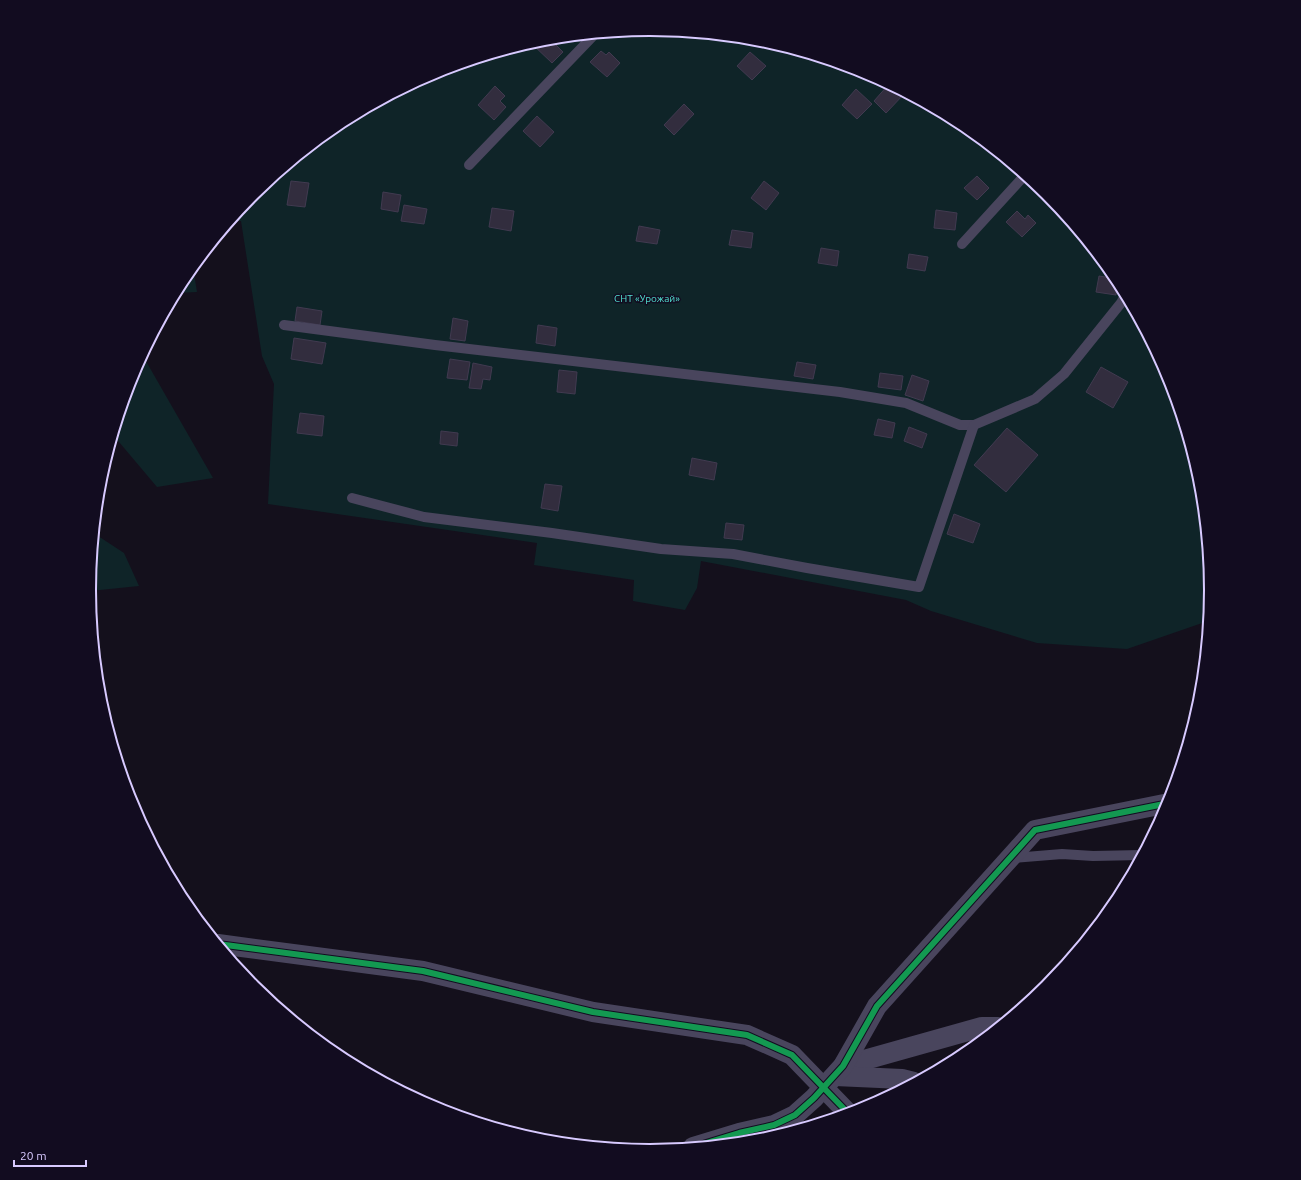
<svg xmlns="http://www.w3.org/2000/svg" width="1301" height="1180" font-family="Ubuntu,sans-serif">
<rect width="100%" height="100%" fill="#14101c"/>
<g fill="#0f2428">
<polygon points="651,29 760,40 865,72 962,124 1047,193 1117,279 1169,376 1201,481 1211,590 1208,621 1127,649 1037,643 931,611 906,600 701,561 697,588 685,610 633,601 634,580 534,565 537,543 268,504 274,384 262,356 241,221 231,221 254,193 339,123 436,72 541,40"/>
<polygon points="193,268 197,292 176,293 184,278"/>
<polygon points="143,356 213,478 157,487 114,436 132,375"/>
<polygon points="95,534 124,553 139,586 90,591"/>
</g>
<g fill="#322d3e" stroke="#413a50">
<polygon points="556,38 558,40 555,44 563,52 552,63 531,43 541,40"/>
<polygon points="601,51 606,55 609,52 620,63 607,77 590,62"/>
<polygon points="750,52 766,66 752,80 737,66"/>
<polygon points="889,84 905,93 886,113 874,101"/>
<polygon points="495,86 505,96 500,101 506,107 494,120 478,105"/>
<polygon points="856,89 872,104 857,119 842,105"/>
<polygon points="684,104 694,114 674,135 664,125"/>
<polygon points="537,116 554,132 540,147 523,131"/>
<polygon points="977,176 989,188 977,200 964,188"/>
<polygon points="291,181 309,183 305,207 287,205"/>
<polygon points="764,181 779,193 766,210 751,198"/>
<polygon points="383,192 401,195 398,212 381,209"/>
<polygon points="404,205 427,209 424,224 401,221"/>
<polygon points="492,208 514,211 511,231 489,227"/>
<polygon points="936,210 957,213 955,230 934,228"/>
<polygon points="1017,211 1025,219 1028,215 1036,223 1022,237 1006,222"/>
<polygon points="639,226 660,230 657,244 636,241"/>
<polygon points="732,230 753,233 751,248 729,245"/>
<polygon points="821,248 839,251 837,266 818,263"/>
<polygon points="909,254 928,257 925,271 907,268"/>
<polygon points="1099,276 1117,279 1116,295 1096,292"/>
<polygon points="297,307 322,311 320,325 295,321"/>
<polygon points="453,318 468,321 465,341 450,339"/>
<polygon points="538,325 557,328 555,346 536,343"/>
<polygon points="294,338 326,343 322,364 291,359"/>
<polygon points="450,359 470,362 467,380 447,378"/>
<polygon points="797,362 816,365 813,379 794,376"/>
<polygon points="473,363 492,367 490,380 483,379 481,389 469,388"/>
<polygon points="1101,367 1128,382 1113,408 1086,392"/>
<polygon points="559,370 577,372 575,394 557,392"/>
<polygon points="880,373 903,376 901,390 878,387"/>
<polygon points="912,375 929,381 923,401 905,395"/>
<polygon points="300,413 324,416 322,436 297,433"/>
<polygon points="878,419 895,423 892,438 874,435"/>
<polygon points="909,427 927,434 922,448 904,441"/>
<polygon points="1007,428 1038,455 1006,492 974,465"/>
<polygon points="441,431 458,433 457,446 440,444"/>
<polygon points="692,458 717,463 714,480 689,475"/>
<polygon points="545,484 562,486 558,511 541,508"/>
<polygon points="954,514 980,524 973,543 947,534"/>
<polygon points="726,523 744,525 742,540 724,538"/>
</g>
<g fill="none" stroke-linecap="round" stroke-linejoin="round">
<g stroke="#49455d" stroke-width="10">
<polyline points="469,165 594,35"/>
<polyline points="962,244 1025,175"/>
<polyline points="284,325 435,345 840,392 906,403 960,425 974,425"/>
<polyline points="352,498 424,517 552,533 661,549 733,554 807,568 919,587 974,425 1035,399 1064,374 1121,303 1126,294"/>
<polyline points="1012,858 1062,854 1093,856 1142,855"/>
</g>
<g stroke="#49455d" stroke-width="20">
<polyline points="218,944 423,971 593,1012 747,1035 792,1055 848,1113"/>
<polyline points="843,1066 982,1027 998,1027"/>
<polyline points="835,1076 902,1079 914,1082"/>
<polyline points="693,1147 739,1133 774,1125 795,1115 814,1098 843,1066 877,1006 1035,830 1169,803"/>
</g>
<defs>
<g id="cycleway">
<polyline points="218,944 423,971 593,1012 747,1035 792,1055 848,1113"/>
<polyline points="693,1147 739,1133 774,1125 795,1115 814,1098 843,1066 877,1006 1035,830 1169,803"/>
</g>
</defs>
<use href="#cycleway" stroke="#120c20" stroke-width="8"/>
<use href="#cycleway" stroke="#139951" stroke-width="6"/>
</g>
<g text-anchor="middle" dominant-baseline="central" stroke-width="3" stroke-linejoin="round" paint-order="stroke">
<g font-size="10" fill="#52e3d3" stroke="#120c20">
<text x="647" y="298">СНТ «Урожай»</text>
</g>
</g>
<path d="M0 0H1301V1180H0ZM96 590a554 554 0 1 1 1108 0a554 554 0 1 1-1108 0Z" fill="#120c20" fill-rule="evenodd"/>
<path fill="none" stroke="#d8caff" stroke-width="2" d="M96 590a554 554 0 1 1 1108 0a554 554 0 1 1-1108 0Z"/>
<path d="M14 1160v6h72v-6" fill="none" stroke="#d8caff" stroke-width="2"/>
<text x="20" y="1160" font-size="12" fill="#d8caff" stroke="#120c20" stroke-width="3" paint-order="stroke">20 m</text>
</svg>
